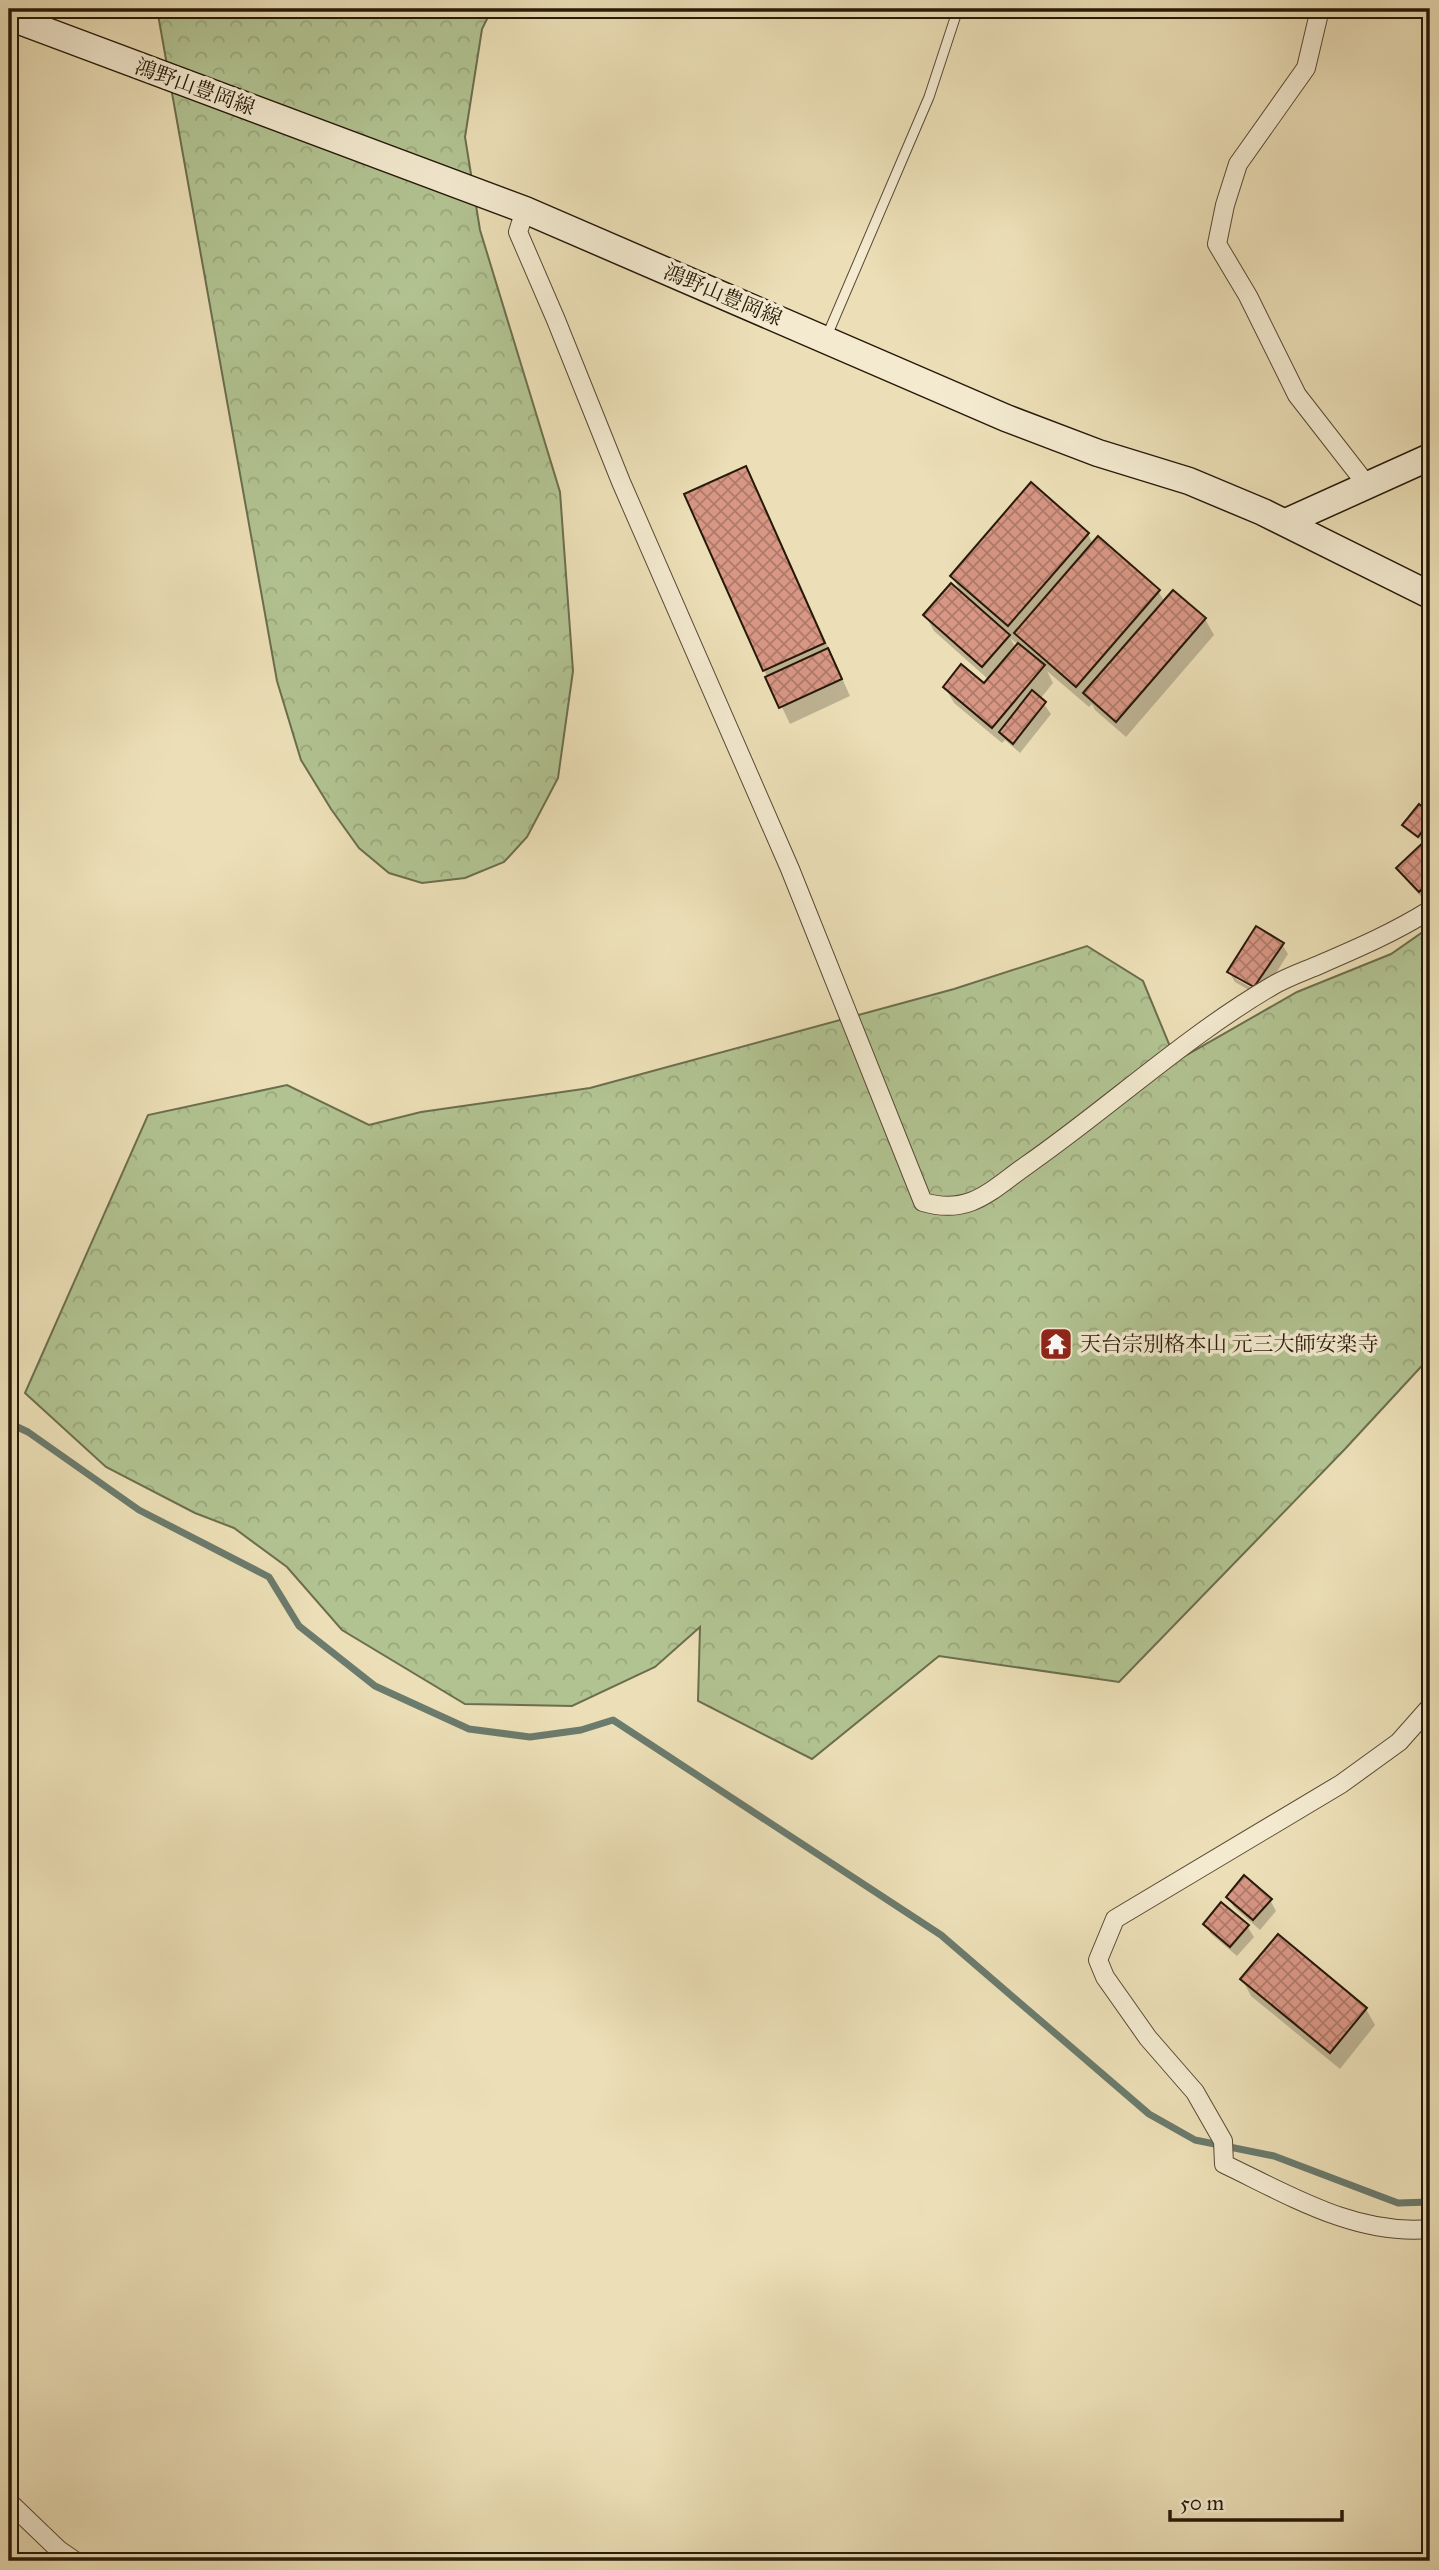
<svg xmlns="http://www.w3.org/2000/svg" width="1439" height="2570" font-family="'IM FELL Great Primer','Noto Serif JP',serif">
<defs>
<pattern id="forest-crowns" width="20" height="18" patternUnits="userSpaceOnUse" patternTransform="scale(1.75)"><rect width="20" height="18" fill="#b2c392"/><path d="M2 6a3 3 0 1 1 6 0M12 15a3 3 0 1 1 6 0" fill="none" stroke="#99a77c"/></pattern>
<pattern id="building-cross-hatch" width="8" height="8" patternUnits="userSpaceOnUse" patternTransform="scale(1.75)"><rect width="8" height="8" fill="#d89684"/><path d="M0 0l8 8M0 8l8-8" fill="none" stroke="#af7a6a"/></pattern>
</defs>
<rect width="100%" height="100%" fill="#ecdfb7"/>
<filter id="stains"><feTurbulence type="fractalNoise" baseFrequency=".00286" numOctaves="4"/><feColorMatrix values="0 0 0 0 .2 0 0 0 0 .09 0 0 0 0 .02 0 0 0 .5 -.17"/></filter>
<radialGradient id="worn" r=".72"><stop offset=".6" stop-color="#630" stop-opacity="0"/><stop offset="1" stop-color="#630" stop-opacity=".3"/></radialGradient>
<g fill="url(#forest-crowns)" stroke="#6c6e4d" stroke-width="2">
<polygon points="157,9 492,9 482,29 465,137 480,230 560,492 573,671 558,778 527,837 504,862 465,878 422,883 389,873 359,848 331,809 301,760 277,681"/>
<polygon points="1430,927 1430,1357 1345,1449 1119,1682 939,1656 812,1759 698,1701 700,1627 655,1667 572,1706 465,1704 342,1630 287,1567 234,1528 195,1513 106,1467 25,1393 148,1115 287,1085 369,1125 421,1112 590,1088 954,989 1087,946 1143,981 1176,1061 1297,992 1391,954"/>
</g>
<g fill="#0003" fill-rule="evenodd">
<polygon points="746,469 758,490 850,696 790,724 764,670"/>
<path d="M1088,534L1093,544L1158,591L1165,602L1205,619L1214,635L1126,737L1095,710L1092,704L1089,707L1047,671L1053,683L1040,699L1051,714L1020,753L1005,740L1002,743L954,703L945,687L984,686L989,680L934,631L925,615L962,594L952,576ZM1010,638L1019,645L1016,648Z"/>
<polygon points="1419,806 1430,815 1430,829 1421,840 1404,825"/>
<polygon points="1430,838 1430,897 1426,902 1405,879 1399,869"/>
<path d="M1282,944L1288,954L1261,997L1235,982L1229,972ZM1236,975L1263,990L1261,993L1236,979Z"/>
<polygon points="1228,1897 1270,1900 1276,1911 1260,1930 1234,1907"/>
<polygon points="1205,1924 1247,1926 1254,1937 1237,1956 1211,1934"/>
<polygon points="1242,1979 1366,2009 1375,2025 1340,2069 1251,1996"/>
</g>
<g fill="none" stroke-linecap="round" stroke-linejoin="round">
<polyline stroke="#6b7b6d" stroke-width="7" points="9,1423 28,1432 139,1510 269,1577 299,1626 375,1686 469,1729 530,1737 581,1730 613,1720 941,1935 1149,2114 1195,2140 1274,2156 1398,2203 1430,2202"/>
</g>
<g fill="url(#building-cross-hatch)" stroke="#271908" stroke-width="2">
<polygon points="746,466 825,643 763,671 684,494"/>
<polygon points="1031,482 1089,533 1008,626 950,576"/>
<polygon points="1098,536 1160,590 1076,687 1014,633"/>
<polygon points="951,583 1010,635 982,667 923,615"/>
<polygon points="1173,590 1206,618 1116,722 1083,693"/>
<polygon points="1018,643 1045,665 992,728 943,687 961,664 984,683"/>
<polygon points="828,648 842,679 779,708 765,677"/>
<polygon points="1032,690 1046,702 1013,744 999,732"/>
<polygon points="1419,804 1430,813 1430,821 1418,837 1402,825"/>
<polygon points="1430,836 1430,881 1419,892 1396,868"/>
<polygon points="1256,926 1284,943 1254,987 1227,972"/>
<polygon points="1244,1875 1272,1899 1253,1920 1226,1897"/>
<polygon points="1221,1902 1249,1925 1230,1947 1203,1924"/>
<polygon points="1278,1934 1367,2008 1330,2053 1240,1979"/>
</g>
<g fill="none" stroke-linecap="round" stroke-linejoin="round">
<defs>
<polyline id="lane" points="826,338 929,97 958,9"/>
<g id="street">
<polyline points="1320,9 1306,68 1238,164 1225,205 1217,244 1248,296 1297,395 1367,485"/>
<path d="M525,210L518,232L556,320L621,482L790,869L923,1202C970,1216 991,1190 1027,1165C1110,1107 1185,1037 1272,986C1287,977 1305,971 1321,964C1358,948 1395,932 1430,910"/>
<path d="M1430,1707L1399,1742L1341,1784L1115,1919L1098,1960L1105,1977L1148,2038L1195,2092L1223,2141L1224,2164C1289,2195 1356,2236 1430,2229"/>
<polyline points="9,2502 59,2550 75,2561"/>
</g>
<g id="secondary">
<polyline points="9,17 525,210 1006,418 1098,453 1189,481 1263,512 1430,595"/>
<polyline points="1286,522 1430,457"/>
</g>
</defs>
<use href="#lane" stroke="#584a34" stroke-width="11"/>
<use href="#street" stroke="#584a34" stroke-width="20"/>
<use href="#secondary" stroke="#271908" stroke-width="29"/>
<use href="#lane" stroke="#f3ead0" stroke-width="9"/>
<use href="#street" stroke="#f3ead0" stroke-width="18"/>
<use href="#secondary" stroke="#f3ead0" stroke-width="26"/>
</g>
<defs>
<symbol id="temple-square" viewBox="-11 -11 22 22"><rect x="-9" y="-9" width="18" height="18" rx="4" fill="#8f2418" stroke="#f3ead0"/><path d="M0-6L5-2H3V0L6.5 2.5H4V6H1.5V3h-3V6H-4V2.5H-6.5L-3 0V-2H-5Z" fill="#fff"/></symbol>
</defs>
<g fill-rule="evenodd">
<use href="#temple-square" x="1037" y="1325" width="38" height="38"/>
</g>
<g text-anchor="middle" dominant-baseline="central" stroke-width="7" stroke-linejoin="round" paint-order="stroke">
<g font-size="21" fill="#271908" stroke="#f3ead0">
<text transform="translate(195 87) rotate(20)">鴻野山豊岡線</text>
<text transform="translate(723 295) rotate(23)">鴻野山豊岡線</text>
</g>
<g font-size="21" fill="#271908" stroke="#f3ead0" text-anchor="start">
<text x="1080" y="1344">天台宗別格本山 元三大師安楽寺</text>
</g>
</g>
<rect width="1439" height="2570" fill="none" stroke="#ecdfb7" stroke-width="35"/>
<rect x="10" y="10" width="1418" height="2549" fill="none" stroke="#271908" stroke-width="3.5"/>
<rect x="18" y="18" width="1404" height="2535" fill="none" stroke="#271908" stroke-width="2"/>
<path d="M1170 2510v10h172v-10" fill="none" stroke="#271908" stroke-width="3.5"/>
<text x="1180" y="2510" font-size="21" fill="#271908" stroke="#f3ead0" stroke-width="5" paint-order="stroke">50 m</text>
<rect width="100%" height="100%" filter="url(#stains)"/>
<rect width="100%" height="100%" fill="url(#worn)"/>
</svg>
